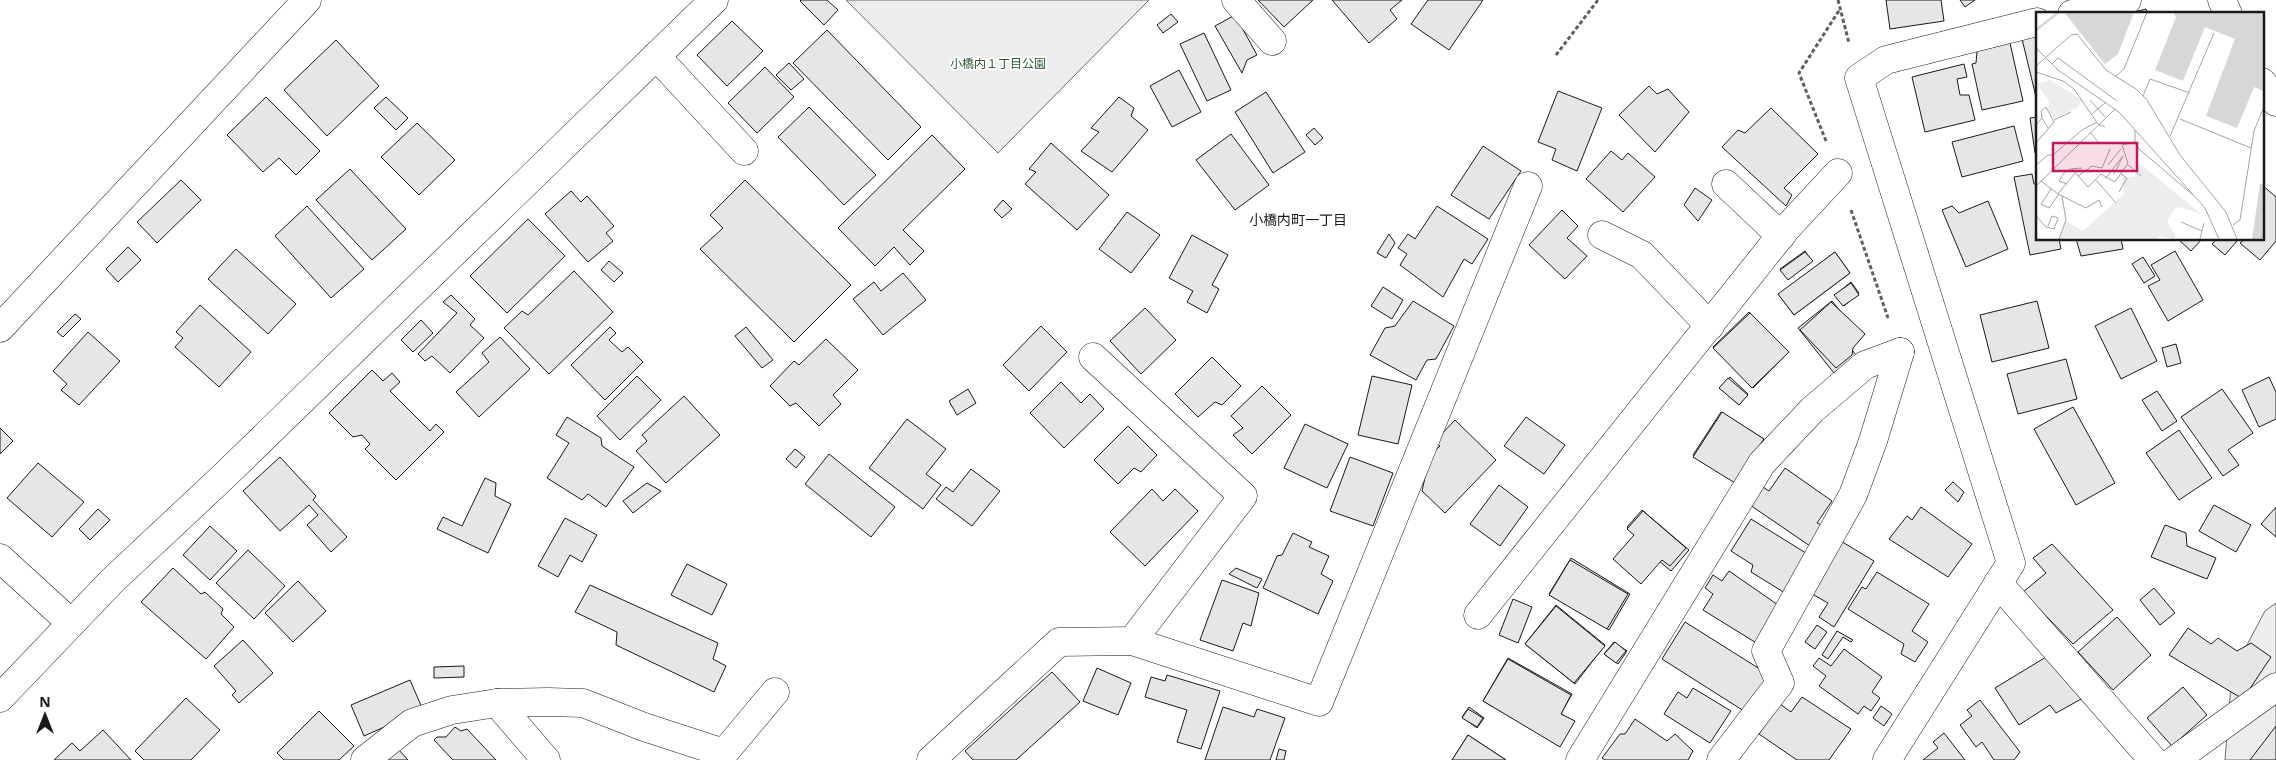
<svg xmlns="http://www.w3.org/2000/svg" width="2276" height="760" font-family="'Open Sans','Noto Sans JP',sans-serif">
<rect width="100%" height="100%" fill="#fff"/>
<g fill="#ededed" stroke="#6a6a6a">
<polygon points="846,0 1149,0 998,153"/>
<polygon points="2276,603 2276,760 2225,760 2232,673 2265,611"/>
</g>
<g fill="#e6e6e6" stroke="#1a1a1a">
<polygon points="801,0 827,0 838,10 824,25 800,1"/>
<polygon points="1258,0 1313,0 1284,27"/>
<polygon points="1332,0 1402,0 1390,10 1397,19 1369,43"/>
<polygon points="1428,0 1483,0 1449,50 1411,24"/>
<polygon points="1886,0 1941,0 1944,21 1890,29"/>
<polygon points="1960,0 1975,0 1965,7"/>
<polygon points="2146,9 2148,14 2126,14"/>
<polygon points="1171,14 1178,22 1163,33 1157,25"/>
<polygon points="1235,15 1257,55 1247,60 1242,73 1215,26"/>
<polygon points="732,21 763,51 727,86 697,55"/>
<polygon points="827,30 921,127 888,160 793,63"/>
<polygon points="1204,33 1231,90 1207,101 1180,44"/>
<polygon points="2037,35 2037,101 2022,39"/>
<polygon points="336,40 379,86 327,136 284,90"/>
<polygon points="2010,43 2023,101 1982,110 1972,64 1976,63 1977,51"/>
<polygon points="789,63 804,79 791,90 776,75"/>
<polygon points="1964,64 1967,77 1957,79 1960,95 1969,95 1975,120 1925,132 1912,77"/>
<polygon points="765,67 794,97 757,133 728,103"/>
<polygon points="1179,70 1201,112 1172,127 1150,86"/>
<polygon points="1649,86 1657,94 1668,89 1689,112 1655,152 1619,115"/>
<polygon points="1558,91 1602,108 1577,171 1552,160 1556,149 1538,142"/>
<polygon points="1266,92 1305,152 1273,173 1235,112"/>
<polygon points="266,97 320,151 296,175 279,158 263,172 227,135"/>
<polygon points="386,97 408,118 396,130 374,108"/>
<polygon points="1119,97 1134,108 1131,116 1148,130 1112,172 1081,151 1099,132 1091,128"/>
<polygon points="809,107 876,175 844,205 778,137"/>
<polygon points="1771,108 1818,154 1784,188 1792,195 1786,206 1722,147 1738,130 1745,133"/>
<polygon points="2037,117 2037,153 2035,153 2030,118"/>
<polygon points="417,123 455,160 419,195 381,157"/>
<polygon points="2014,126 2023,161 1962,177 1952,142"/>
<polygon points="1314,128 1323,138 1315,145 1306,135"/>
<polygon points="1231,134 1269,185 1235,210 1196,160"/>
<polygon points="932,135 965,169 903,230 924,251 910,265 894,247 875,266 838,228"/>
<polygon points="1051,143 1109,195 1077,230 1025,184 1036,172 1029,169"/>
<polygon points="1483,146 1521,171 1489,219 1451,195"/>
<polygon points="1611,151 1622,160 1628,153 1655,177 1623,212 1586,179"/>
<polygon points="350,169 406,229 372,260 316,200"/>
<polygon points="2032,174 2034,184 2037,184 2037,239 2059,239 2061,249 2030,255 2014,177"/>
<polygon points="181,180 201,200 157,243 137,222"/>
<polygon points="745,180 851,285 794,342 700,249 723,228 710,215"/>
<polygon points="2262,185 2276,197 2276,241 2260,260 2240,243 2245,239 2262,239"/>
<polygon points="1695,188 1712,200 1698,221 1684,205"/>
<polygon points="571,191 581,202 587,196 614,226 606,233 613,241 588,262 545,214"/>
<polygon points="1003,200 1012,209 1002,218 994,210"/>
<polygon points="1988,201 2008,249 1966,267 1942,210 1952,206 1959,213"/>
<polygon points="307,206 364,269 331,298 275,236"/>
<polygon points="1437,206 1488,239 1472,264 1464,259 1443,297 1400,265 1407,254 1398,248 1408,234 1415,239"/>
<polygon points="1562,210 1578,226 1567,238 1587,256 1565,279 1529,245"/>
<polygon points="1127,212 1160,235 1131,273 1099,249"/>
<polygon points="528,219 565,256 507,313 470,276"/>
<polygon points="1389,234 1395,243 1386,258 1377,253"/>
<polygon points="1192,235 1228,255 1212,285 1219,289 1207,313 1187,302 1193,291 1169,278"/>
<polygon points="2076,239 2121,239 2123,249 2081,256"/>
<polygon points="2178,239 2202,239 2191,251"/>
<polygon points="2217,239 2235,239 2237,241 2225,255 2212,244"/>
<polygon points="128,247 141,260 118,282 106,269"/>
<polygon points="236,249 296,304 268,334 208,279"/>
<polygon points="1805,251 1812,261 1788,279 1780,269"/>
<polygon points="2175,251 2203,300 2168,321 2148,286 2160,280 2151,265"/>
<polygon points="1805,252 1813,261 1788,280 1780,270"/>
<polygon points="1835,252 1850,273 1794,315 1779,295"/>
<polygon points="1835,252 1850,273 1794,315 1778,294"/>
<polygon points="2143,257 2155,276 2144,283 2132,264"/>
<polygon points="609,261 623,273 614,282 601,270"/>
<polygon points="574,271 613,312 549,374 504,328 522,311 528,315"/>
<polygon points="903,273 926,300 883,335 853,299 874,282 881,291"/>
<polygon points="1851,282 1859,293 1844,306 1835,295"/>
<polygon points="1851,283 1859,295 1843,306 1834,295"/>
<polygon points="1383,287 1403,300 1392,319 1371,306"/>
<polygon points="451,295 475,319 470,325 484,338 450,373 432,356 425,361 418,354 457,313 443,302"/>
<polygon points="1413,301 1454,326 1436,359 1427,360 1416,380 1370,355 1385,328 1395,326"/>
<polygon points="1832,301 1860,335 1848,345 1856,355 1834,373 1798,328"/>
<polygon points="2037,301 2049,348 1992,362 1980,315"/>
<polygon points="1831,302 1865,334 1853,348 1852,355 1836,368 1800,330"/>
<polygon points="200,305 251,352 219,387 175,347 183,338 176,332"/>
<polygon points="1145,308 1176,340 1141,374 1110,341"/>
<polygon points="2131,308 2157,361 2121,379 2095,326"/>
<polygon points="1749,312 1789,352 1753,388 1713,347"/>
<polygon points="1750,313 1789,352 1752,388 1713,348"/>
<polygon points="75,314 81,319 63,337 57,332"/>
<polygon points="421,320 433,333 413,352 401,340"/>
<polygon points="1041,326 1067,352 1029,391 1003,365"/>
<polygon points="610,327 616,333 609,340 622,352 628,347 643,362 605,400 571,365"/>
<polygon points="746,327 773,360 762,368 735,336"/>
<polygon points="88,332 120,361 79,405 61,390 67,384 53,371"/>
<polygon points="500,337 530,369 479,417 456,392 489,362 482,353"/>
<polygon points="826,339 858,370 833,395 841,404 819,426 796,403 790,406 770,386 794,361 799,365"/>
<polygon points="2176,344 2181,363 2167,367 2162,348"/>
<polygon points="1212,357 1241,386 1222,405 1215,402 1198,417 1175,394"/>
<polygon points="2066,359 2077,399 2018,414 2007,374"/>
<polygon points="372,370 383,381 392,373 400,382 390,391 430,431 436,424 444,432 396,480 365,449 370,444 362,435 353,437 329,413"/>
<polygon points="637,376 661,400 620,440 597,416"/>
<polygon points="1372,376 1412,385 1398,444 1358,435"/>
<polygon points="1730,377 1748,394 1739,405 1720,388"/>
<polygon points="2269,377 2276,392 2276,419 2259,427 2242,390"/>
<polygon points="1728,378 1748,395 1739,405 1719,388"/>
<polygon points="1061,382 1081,403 1090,394 1104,409 1064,448 1030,413"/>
<polygon points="1262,386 1291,415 1252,454 1233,435 1243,428 1231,416"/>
<polygon points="968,389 976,403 957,415 949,401"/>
<polygon points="2222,389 2253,433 2228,450 2239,465 2223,476 2181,417"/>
<polygon points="2157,391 2177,421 2162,431 2142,400"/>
<polygon points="684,396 720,435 666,483 636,451 647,441 642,435"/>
<polygon points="2073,407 2115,483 2076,505 2034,429"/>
<polygon points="1721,412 1764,439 1736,482 1693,455"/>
<polygon points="1722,412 1764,439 1735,483 1693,457"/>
<polygon points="567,417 601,438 602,446 634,467 606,507 588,494 582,500 547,478 569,443 556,435"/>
<polygon points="1526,417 1565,445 1544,474 1504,446"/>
<polygon points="907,419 946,449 926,474 941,485 923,509 869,468"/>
<polygon points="1455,420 1496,460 1445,513 1422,491 1430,455 1440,446 1435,441"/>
<polygon points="1305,424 1348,444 1327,488 1284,468"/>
<polygon points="1128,426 1157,455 1141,472 1134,468 1118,484 1094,460"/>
<polygon points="0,428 13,441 0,454"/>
<polygon points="2179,430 2212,478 2179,500 2146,453"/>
<polygon points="795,449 805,457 796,468 786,459"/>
<polygon points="829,454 895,507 871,537 805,484"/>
<polygon points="280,457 316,496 313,500 347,537 331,552 307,525 318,515 309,505 280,531 243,491"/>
<polygon points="1350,457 1393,473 1373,526 1330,511"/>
<polygon points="38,463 84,502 52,537 7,498"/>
<polygon points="1785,468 1832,501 1817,523 1824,526 1810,546 1750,505 1763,487 1769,491"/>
<polygon points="971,469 1000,491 972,526 936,499 946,487 953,492"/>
<polygon points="485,478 496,483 495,496 511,504 488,553 437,529 443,517 462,526"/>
<polygon points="1953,482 1964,492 1958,502 1945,490"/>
<polygon points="647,483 661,491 633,513 623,501"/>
<polygon points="1499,485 1528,507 1500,546 1470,524"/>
<polygon points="1152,489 1163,501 1175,489 1198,511 1145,566 1110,532"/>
<polygon points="2214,505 2251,525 2236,552 2199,531"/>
<polygon points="1921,507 1972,544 1948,577 1889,539 1907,516 1912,520"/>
<polygon points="2276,507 2276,537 2261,524"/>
<polygon points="98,509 110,520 90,540 79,529"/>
<polygon points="1642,510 1689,550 1671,571 1659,561 1642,581 1616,559 1636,535 1627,527"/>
<polygon points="1643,511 1686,548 1670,566 1662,560 1641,584 1613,559 1634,535 1627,529"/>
<polygon points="565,518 597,535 582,562 570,555 558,577 538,566"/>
<polygon points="1751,519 1809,555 1785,593 1751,572 1753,565 1731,551"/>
<polygon points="2165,525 2186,533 2187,546 2216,558 2207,579 2151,557"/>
<polygon points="210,526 237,551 210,580 183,555"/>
<polygon points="1293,533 1312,542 1309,547 1329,556 1321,574 1333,581 1318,614 1263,588 1277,556 1282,555"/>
<polygon points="1839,540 1874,561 1834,627 1819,617 1828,603 1807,591"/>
<polygon points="2052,544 2113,610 2073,644 2023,592 2046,573 2033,558"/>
<polygon points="248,550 285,586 254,619 216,583"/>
<polygon points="1571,558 1630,594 1609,630 1549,594"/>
<polygon points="1570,560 1628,594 1607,629 1549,595"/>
<polygon points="687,564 727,584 712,615 671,595"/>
<polygon points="173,568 201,594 205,592 223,609 221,614 234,627 206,659 141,602"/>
<polygon points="1236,568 1262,579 1257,588 1229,574"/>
<polygon points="1729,571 1781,607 1758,644 1703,610 1713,594 1705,588 1713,575 1722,581"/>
<polygon points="1877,572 1929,604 1912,631 1928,642 1915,662 1901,654 1904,644 1848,609 1862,587 1866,589"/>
<polygon points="1222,580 1259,593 1251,626 1243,623 1233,651 1200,640"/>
<polygon points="298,581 326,611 293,642 265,613"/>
<polygon points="590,585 718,643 713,659 726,666 714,692 616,645 617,632 575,612"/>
<polygon points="2154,588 2175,613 2160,625 2140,600"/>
<polygon points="1513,599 1532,607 1518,643 1499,635"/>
<polygon points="1556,605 1605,645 1575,684 1525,644"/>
<polygon points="1556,606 1605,646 1574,683 1525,644"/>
<polygon points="2117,617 2151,655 2113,690 2078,652"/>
<polygon points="1685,622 1771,676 1747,713 1662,659"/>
<polygon points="1817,625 1827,632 1815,649 1805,642"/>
<polygon points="2188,628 2211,644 2218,638 2237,651 2251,643 2271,657 2243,699 2169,655"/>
<polygon points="1837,631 1853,640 1851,642 1843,637 1828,659 1822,655"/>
<polygon points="243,640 273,673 239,703 232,695 236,691 214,666"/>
<polygon points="1614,642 1627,651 1618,664 1604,654"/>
<polygon points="1615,642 1626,651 1616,663 1604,654"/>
<polygon points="1844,649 1882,677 1872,692 1880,698 1871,711 1864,706 1858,714 1819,686 1826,676 1813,666 1819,658 1831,666"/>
<polygon points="2051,654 2083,698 2056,713 2050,705 2019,725 1995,688"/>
<polygon points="1508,658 1572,694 1561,714 1573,721 1559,745 1483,701"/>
<polygon points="1508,659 1571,695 1561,714 1575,721 1560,747 1483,701"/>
<polygon points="464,666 464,677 434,678 434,667"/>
<polygon points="1097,668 1131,683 1118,715 1083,701"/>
<polygon points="1052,672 1080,702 1016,760 973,760 965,751"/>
<polygon points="1167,675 1220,691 1201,749 1177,742 1187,710 1145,697 1151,677 1165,681"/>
<polygon points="410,680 423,710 364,736 351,705"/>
<polygon points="2183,687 2207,715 2172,746 2147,718"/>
<polygon points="1693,688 1731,711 1710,743 1664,714 1678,692 1687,698"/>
<polygon points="1802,697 1851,729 1829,760 1797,760 1759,734 1780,704 1791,712"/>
<polygon points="186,698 220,730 191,760 144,760 135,751"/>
<polygon points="1980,700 2020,752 2014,760 1994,760 1982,742 1976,747 1960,725 1972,716 1967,710"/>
<polygon points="1881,706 1892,714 1884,726 1873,718"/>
<polygon points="1223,707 1254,717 1257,709 1285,718 1270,760 1205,760"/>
<polygon points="1469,707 1484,718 1477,728 1462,717"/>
<polygon points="1468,709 1483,718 1477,727 1462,718"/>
<polygon points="319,711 354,746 339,760 284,760 277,753"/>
<polygon points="1635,719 1667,741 1675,734 1693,751 1688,760 1605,760 1602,758 1620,734 1625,734"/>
<polygon points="2276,726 2276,760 2250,760"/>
<polygon points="455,727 461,731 467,729 496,760 453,760 434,740 437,737 446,737"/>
<polygon points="103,730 131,760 54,760 72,743 80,751"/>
<polygon points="1944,733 1965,760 1923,760 1938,748 1933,742"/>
<polygon points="1468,735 1506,760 1452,760"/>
<polygon points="1468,735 1506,760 1452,760"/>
<polygon points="398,749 408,760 387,760"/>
<polygon points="1279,749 1286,751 1284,760 1276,760"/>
</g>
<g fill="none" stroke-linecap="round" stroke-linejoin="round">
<defs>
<g id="street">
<polyline points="1236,0 1272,41"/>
<polyline points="2222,0 2228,14"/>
<polyline points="2072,14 2127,0"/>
<polyline points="656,56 744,151"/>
<polyline points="2262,82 2276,102"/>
<polyline points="1726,184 1781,236"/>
<polyline points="1602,235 1642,255 1710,326"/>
<polyline points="0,328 307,0"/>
<polyline points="1093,357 1243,496 1132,641"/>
<polyline points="0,558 71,623"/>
<polyline points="1998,583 2153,760"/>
<polyline points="1478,615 1786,229 1838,173"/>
<polyline points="0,698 112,581 224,476 714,0"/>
<polyline points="497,703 546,760"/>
<polyline points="365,760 412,723 452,710 497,703 548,702 583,703 644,727 724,753 775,692"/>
<polyline points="931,760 1059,642 1132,641 1319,702 1528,186"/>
<polyline points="1580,760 1762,463 1812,410 1865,365 1900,352"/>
<polyline points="1721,760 1780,683 1766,651 1853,495 1873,441 1900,352"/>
<polyline points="1887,760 2011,563 1859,78 1886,60 2037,22"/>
<polyline points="2175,760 2276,687"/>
</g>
</defs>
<use href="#street" stroke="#1a1a1a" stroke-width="29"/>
<g stroke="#5f5f5f" stroke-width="3" stroke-dasharray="4 2.5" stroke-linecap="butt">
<polyline points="1838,0 1849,43"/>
<polyline points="1556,55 1598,0"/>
<polyline points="1826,141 1799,73 1840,9"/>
<polyline points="1851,210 1888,318"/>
</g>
<use href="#street" stroke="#fff" stroke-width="28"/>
</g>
<g text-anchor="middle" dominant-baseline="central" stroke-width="4" stroke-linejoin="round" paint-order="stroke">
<g font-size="12" fill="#2b5a34" stroke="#fff">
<text x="998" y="63">小橋内１丁目公園</text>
</g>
<g font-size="14" fill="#1a1a1a" stroke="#fff">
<text x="1298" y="219">小橋内町一丁目</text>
</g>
</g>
<g transform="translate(2036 12)">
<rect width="228" height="228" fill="#fff"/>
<path d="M14,68L46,88L41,96L17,106L12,97L13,89L1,72ZM103,151L165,202L144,195L139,196L131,209L140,224L138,227L124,224L120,227H23L30,209L47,219L88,182L86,165H98Z" fill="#ededed"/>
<path d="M28,0H98L82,42L69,52ZM137,0H227V79L218,75L201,116L170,104L199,27L169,15L147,69L119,58L140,5ZM224,172H227V227H216Z" fill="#d7d7d7"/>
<path fill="none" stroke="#d7d7d7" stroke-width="2.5" d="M0,18L23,0"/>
<path fill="none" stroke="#a3a3a3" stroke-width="1" d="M0,36L22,58L83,100L169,196L183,227M16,52L22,46L81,89M0,54L35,23L41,22L70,58L100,77L111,88L144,143L190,200L201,227M0,60L27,69L38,77L62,112L69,115M79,65L88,57L111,0M107,84L114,67L154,81M54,88L69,105M56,102L70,90M144,107L215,136M18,108L35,100M0,113L6,106L12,116M99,118V130L103,137L157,183M54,120L64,132M134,124L178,21M0,131L18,110L10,95L5,99L6,106M91,152L105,164M0,153L12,143H17L46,118L61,110M72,153L85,137M36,157L52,175L65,162L79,170L92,151L86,133L99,130M78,162L87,144M42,164L56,154L66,156L74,137M69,167L87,144M60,168L80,191M5,169L22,182L39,161M31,172L23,169L28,161L34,157L46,156M0,174L79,97M15,177L5,192L13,196L23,182M83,180L91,166L85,162M22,182L50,196L63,188L66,195M0,204L10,215L18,217L22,206L16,204L12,214M145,210L166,219M197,213L204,208L218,119L228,95M23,227L30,208L26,184M164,227L168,211"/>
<path fill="#c2185b" fill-opacity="0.15" stroke="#c2185b" stroke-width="2.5" d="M17,131H101V159H17Z"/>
<rect width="228" height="228" fill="none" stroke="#1a1a1a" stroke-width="2.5"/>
</g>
<g transform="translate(45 715)" stroke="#ffffff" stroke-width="4" paint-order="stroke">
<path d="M0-4L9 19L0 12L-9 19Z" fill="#1a1a1a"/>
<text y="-8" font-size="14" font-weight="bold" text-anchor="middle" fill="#1a1a1a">N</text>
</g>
</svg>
